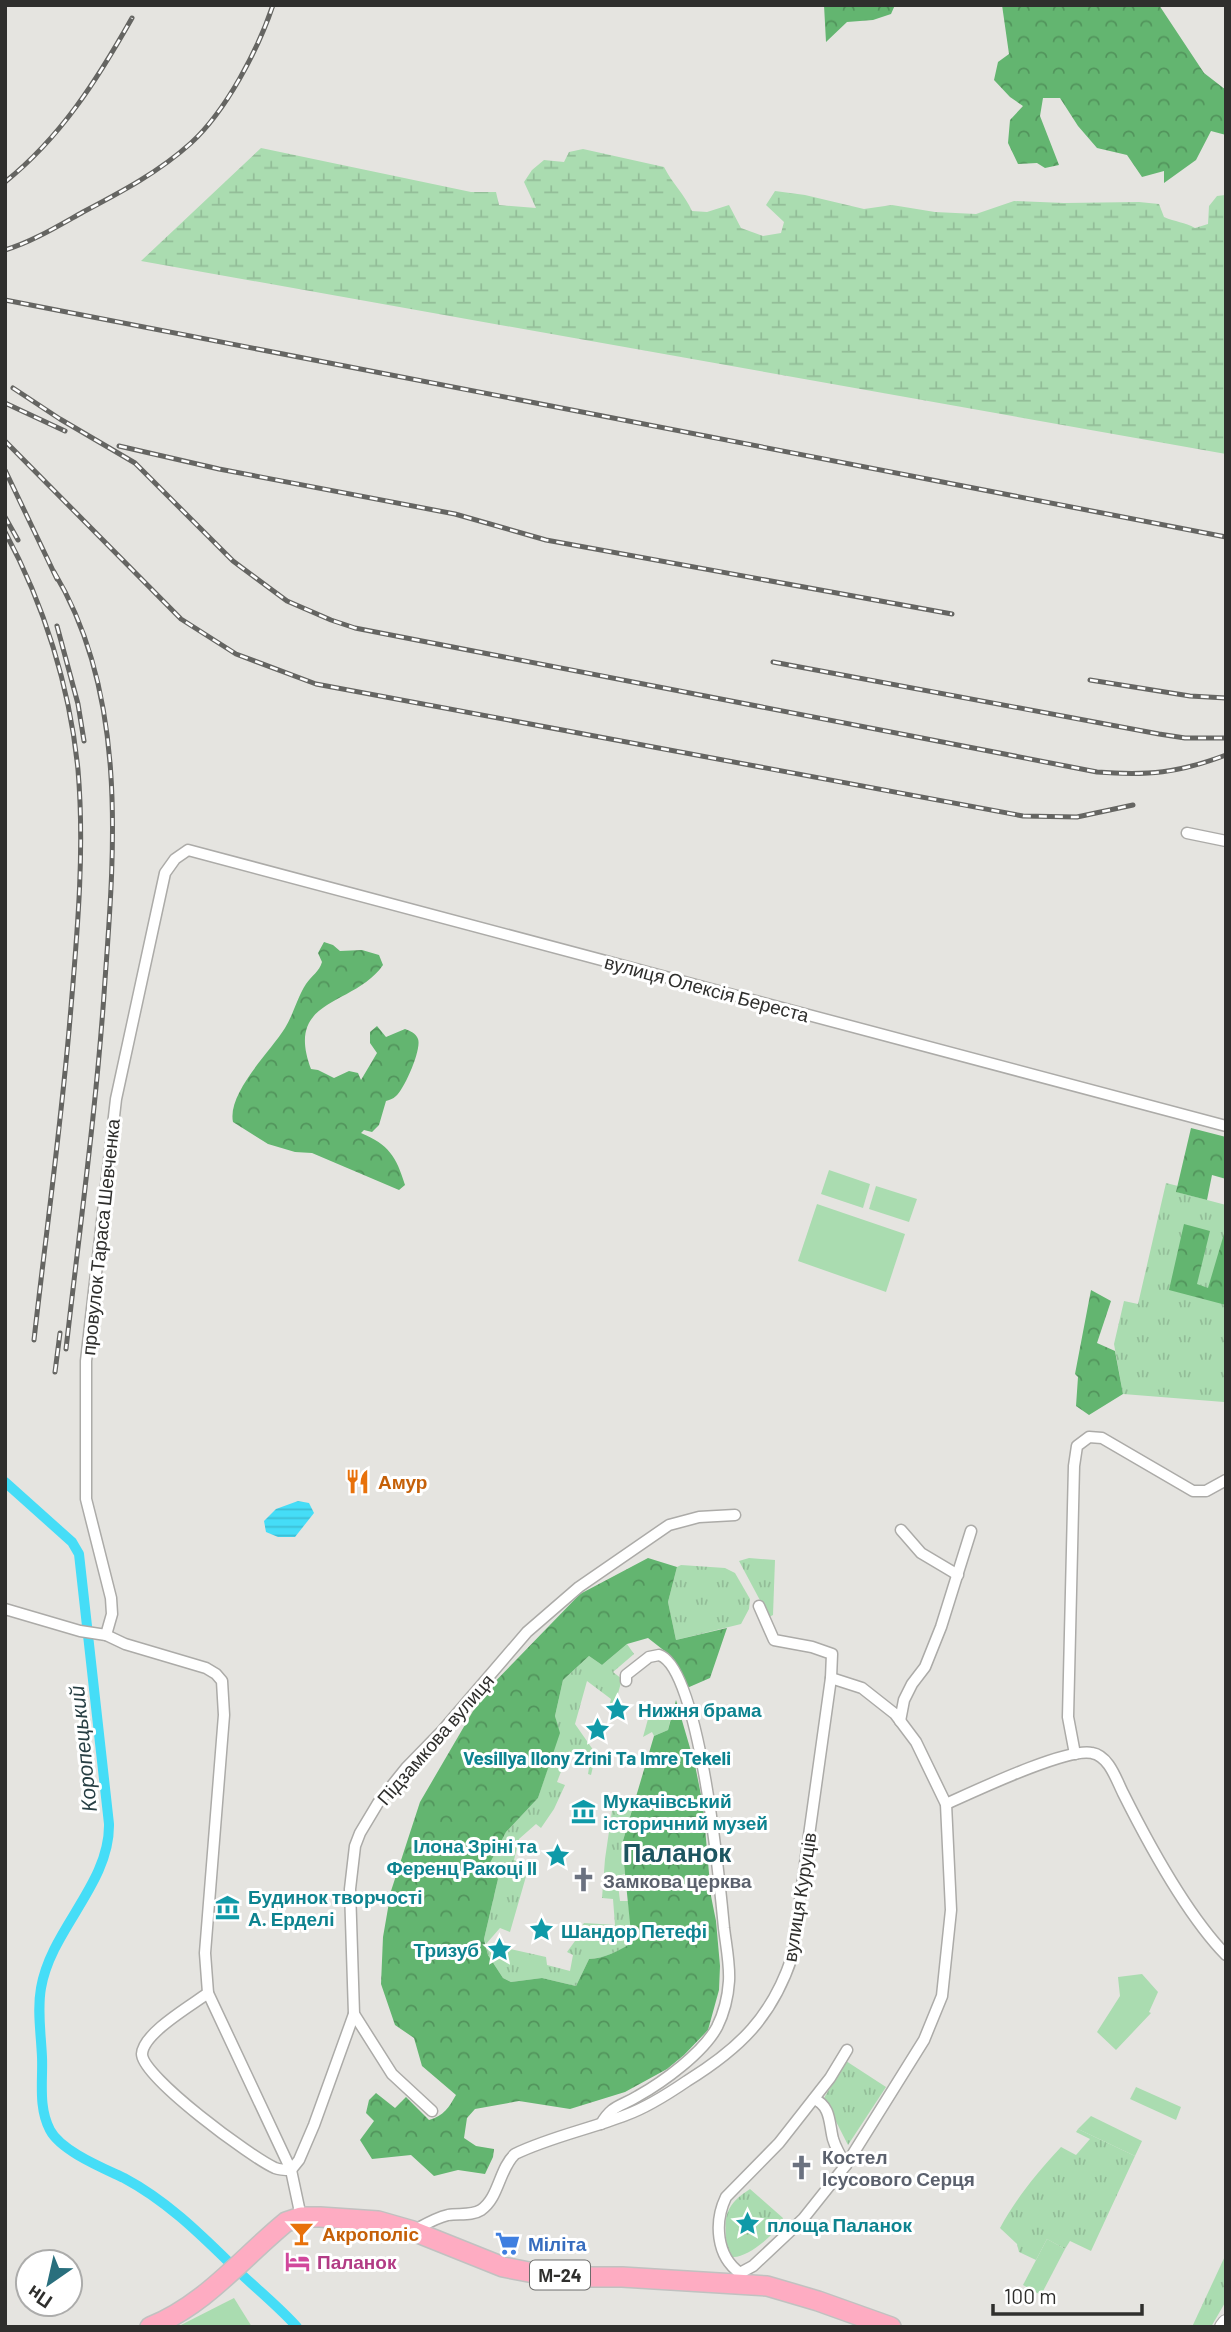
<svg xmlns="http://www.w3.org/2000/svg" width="1231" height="2332" font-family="Barlow,sans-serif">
<defs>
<pattern id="grass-tufts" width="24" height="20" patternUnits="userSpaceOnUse" patternTransform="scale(1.75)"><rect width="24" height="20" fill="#aadcb0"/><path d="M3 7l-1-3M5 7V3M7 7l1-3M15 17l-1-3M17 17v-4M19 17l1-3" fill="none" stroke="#93bd98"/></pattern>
<pattern id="forest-crowns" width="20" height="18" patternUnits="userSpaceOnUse" patternTransform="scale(1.75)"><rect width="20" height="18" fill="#63b570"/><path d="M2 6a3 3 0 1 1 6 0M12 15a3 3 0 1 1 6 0" fill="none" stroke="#52945c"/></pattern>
<pattern id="wetland-marsh" width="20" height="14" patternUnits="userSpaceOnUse" patternTransform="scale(1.75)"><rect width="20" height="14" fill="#aadcb0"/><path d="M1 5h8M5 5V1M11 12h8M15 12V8" fill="none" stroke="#93bd98"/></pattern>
<pattern id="water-rules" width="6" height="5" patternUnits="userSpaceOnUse" patternTransform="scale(1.75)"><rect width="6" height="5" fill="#45ddf7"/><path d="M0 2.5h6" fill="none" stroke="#3dbed4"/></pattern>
</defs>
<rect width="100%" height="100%" fill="#e5e4e0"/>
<g fill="url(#grass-tufts)">
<polygon points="1166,1183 1178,1186 1177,1192 1226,1205 1224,1402 1123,1394 1114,1344 1124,1301 1138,1304"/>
<polygon points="749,1558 775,1560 773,1615 769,1617 739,1561"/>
<polygon points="681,1565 725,1568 735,1573 750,1599 749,1609 741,1624 676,1640 668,1602 677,1567"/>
<polygon points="627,1644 634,1654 613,1672 622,1679 614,1708 609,1707 611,1699 587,1681 575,1724 596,1754 591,1775 588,1774 589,1768 569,1751 557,1782 565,1785 554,1809 541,1828 536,1824 519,1839 514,1860 529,1866 510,1932 500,1928 486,1944 484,1939 498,1879 490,1863 506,1832 538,1798 559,1733 555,1716 563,1680 589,1656 602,1665"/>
<polygon points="651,1708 672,1713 668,1730 654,1736 652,1732 643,1737"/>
<path d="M614,1797L634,1803L622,1844L625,1874L617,1876L620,1901H628L633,1943C619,1950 604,1959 589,1959L576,1986L542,1978L511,1982L503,1978L488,1955L486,1946L490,1950L496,1947L504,1953L506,1948L546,1957L547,1965L570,1971L573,1955L567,1952L575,1941L576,1926L581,1927L584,1923L615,1925L613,1899L602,1898L605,1859Z"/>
<polygon points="846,2061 886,2087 848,2145 824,2098"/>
<path d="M1078,2129L1135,2156L1091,2251L1070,2241L1065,2249L1047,2239L1036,2260L1019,2252L1017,2244L1000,2228C1017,2197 1037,2173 1061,2147L1076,2155L1090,2139L1076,2132Z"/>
<path d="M750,2189L783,2218C779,2232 748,2258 733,2257L727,2251C725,2219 721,2208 750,2189Z"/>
<polygon points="1226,2254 1226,2301 1211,2327 1192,2327"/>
</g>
<g fill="url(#forest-crowns)">
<polygon points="824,5 895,5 891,14 873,20 847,22 826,42"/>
<polygon points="1002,5 1159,5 1204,73 1226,90 1226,135 1211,131 1196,160 1164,183 1164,171 1142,177 1127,155 1097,148 1078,126 1060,98 1043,98 1040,116 1059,165 1045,168 1037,163 1018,164 1008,143 1010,120 1023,106 1010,97 994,80 998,62 1009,54"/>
<path d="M324,942L333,945L340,951L362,950L379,955L383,965C354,1007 284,997 311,1069L318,1070L334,1078L349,1071L358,1073L361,1080L377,1053L370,1043V1032L377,1026L386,1037L405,1029C410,1031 416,1033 418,1039C422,1049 404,1090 396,1096C393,1099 389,1100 386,1101L379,1125L372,1132L364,1130L361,1133C389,1145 396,1156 405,1185L399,1190L312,1153L295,1152L268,1144L233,1122C227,1093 270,1052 285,1028C294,1013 297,998 306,984C312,975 319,972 322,962L318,953Z"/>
<polygon points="1191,1128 1226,1137 1226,1179 1212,1175 1207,1200 1176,1192"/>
<polygon points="1184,1224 1210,1231 1197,1284 1208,1288 1224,1234 1226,1234 1226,1305 1169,1290"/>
<polygon points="1091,1290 1111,1301 1097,1343 1115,1351 1123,1394 1089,1415 1076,1406 1078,1377 1075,1374"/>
<path d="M648,1558L677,1567L668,1602L676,1640L727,1628L710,1678L687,1688L671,1656L648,1638L627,1644L602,1665L589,1656L563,1680L555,1716L560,1733L538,1798L506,1832L490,1863L498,1879L484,1939L488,1955L503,1978L511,1982L542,1978L576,1986L589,1959C604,1959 619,1950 632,1943L622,1844L654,1736L668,1730L676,1700L695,1765L703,1805L711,1896L716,1921L720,1966L719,1990L708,2030L684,2055L667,2069L625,2092L570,2109L519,2101L475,2109L467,2118L464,2138L476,2146L494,2149L493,2157L485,2174L458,2170L434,2176L411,2155L372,2159L360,2140L374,2121L366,2113L369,2100L376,2093L395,2108L406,2097L429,2120C444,2116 449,2107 456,2095L422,2066L414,2038L395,2025L381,1984L383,1937L391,1891L420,1802L483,1694L580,1594Z"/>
</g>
<path fill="url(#wetland-marsh)" d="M261,148L471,192H496L499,205L536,208L524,182L532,170L544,160L564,162L569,152L583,149L664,167C672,183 685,195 692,211L707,212L729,205L741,228L763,236L781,233L784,222L766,205L775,191L805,195L864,209L892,205L935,212L976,214L1014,201L1064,203L1139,202L1159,204L1164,217C1175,222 1185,222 1195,228L1208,224L1209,206L1217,196L1225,195L1226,454L141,261Z"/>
<g fill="#aadcb0">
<polygon points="829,1170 870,1184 863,1208 821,1194"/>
<polygon points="876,1186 917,1199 909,1222 869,1209"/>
<polygon points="817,1204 905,1234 886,1292 798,1261"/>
<polygon points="1142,1974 1158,1992 1149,2012 1151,2013 1116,2050 1097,2032 1120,1996 1118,1977"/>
<polygon points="1136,2087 1181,2107 1176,2120 1130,2099"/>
<polygon points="1091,2116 1142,2141 1135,2156 1078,2129"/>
<polygon points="1047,2239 1065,2249 1041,2295 1023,2285"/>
<polygon points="234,2298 252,2327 177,2327"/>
</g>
<polygon fill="url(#water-rules)" points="298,1501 309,1503 314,1513 295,1537 278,1537 266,1532 264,1521 276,1509"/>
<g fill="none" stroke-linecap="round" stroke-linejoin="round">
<path stroke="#45ddf7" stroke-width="10" d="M5,1482L72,1542L79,1554L109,1824C110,1884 51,1929 41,1988C37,2010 41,2034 42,2057C43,2081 38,2107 50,2130C61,2151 103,2168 124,2178C169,2202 203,2237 239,2272C258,2290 279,2307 297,2327"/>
<defs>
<g id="street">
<polyline points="1187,833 1226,841"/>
<polyline points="901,1530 921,1553 958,1575"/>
<polyline points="5,1609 80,1631 106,1635 125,1644 206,1668 216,1674 222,1681 224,1715 205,1953 208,1993 291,2170 301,2217"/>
<polyline points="106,1635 112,1614 111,1598 86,1499 86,1361 116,1099 165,873 175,859 188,850 1226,1126"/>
<polyline points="900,1721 904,1700 912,1684 925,1667 941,1627 971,1531"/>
<polyline points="1075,1754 1068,1717 1074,1466 1077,1446 1089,1437 1102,1438 1193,1491 1206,1491 1226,1480"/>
<path d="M946,1804C973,1792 1067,1747 1092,1753C1109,1756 1116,1779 1123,1793C1149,1845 1186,1914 1226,1955"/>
<path d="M208,1993C192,2005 143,2033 142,2054C142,2077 252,2158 275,2168C280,2170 286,2170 291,2170"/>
<path d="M814,2099C831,2106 829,2123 833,2139C836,2149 841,2157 846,2165"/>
<polyline points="432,2111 392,2074 354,2014 350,1889 355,1846 360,1833 378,1803 406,1768 442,1731 527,1632 579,1587 669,1525 699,1517 735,1515"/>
<path d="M601,2124C612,2105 620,2107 638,2096C663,2082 703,2053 717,2027C724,2013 728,1997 729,1981C730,1964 726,1945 724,1928C720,1886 700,1667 659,1655L649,1657L626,1675V1681"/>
<polyline points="291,2170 299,2160 314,2125 354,2014"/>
<path d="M413,2231C424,2225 435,2218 448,2215C458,2213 472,2216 481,2210C499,2198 499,2169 515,2154C550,2137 590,2129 626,2115C648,2107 668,2094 687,2081C740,2048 772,2017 792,1957L831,1678L832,1654L812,1647L774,1640L759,1606"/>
<path d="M740,2273C716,2256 714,2222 726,2197L779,2143L830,2078L847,2050"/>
<polyline points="741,2283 740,2273 753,2266 803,2219 846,2165 924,2040 942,1996 951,1910 946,1804 916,1742 895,1714 862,1688 831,1678"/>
</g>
<polyline id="secondary" points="1223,2327 1226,2323"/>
<path id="highway" d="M150,2327C205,2305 241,2259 286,2222L301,2217H320L378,2221L413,2231L503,2267L534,2273L572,2277H622L767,2286L818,2301L891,2327"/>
</defs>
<use href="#street" stroke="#acaba8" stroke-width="13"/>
<use href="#secondary" stroke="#acaba8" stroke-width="18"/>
<use href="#highway" stroke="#c1c1c0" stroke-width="22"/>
<use href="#street" stroke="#fff" stroke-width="10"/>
<use href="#secondary" stroke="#fff" stroke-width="16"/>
<use href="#highway" stroke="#feacc2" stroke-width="19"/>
<defs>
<g id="rail">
<path d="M5,182C61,137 97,80 132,18"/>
<path d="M5,250C32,242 58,226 83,212C121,192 159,172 191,143C226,111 258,50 273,5"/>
<polyline points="5,300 1226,537"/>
<path d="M13,388L60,419L135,463L233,561L287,601L331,620L355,628L1097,772C1148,776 1178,773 1226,755"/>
<polyline points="5,403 65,431"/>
<polyline points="5,441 181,619 236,654 316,684 1023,816 1077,817 1133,805"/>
<polyline points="119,446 219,469 455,514 546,540 952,614"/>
<polyline points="5,470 57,579"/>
<polyline points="5,517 18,540"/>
<path d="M5,532C44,604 70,688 78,770C85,852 77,936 70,1019C61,1126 46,1233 34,1340"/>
<path d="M54,572C127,693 115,845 105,980C97,1103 80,1226 66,1349"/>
<polyline points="57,626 78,704 84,741"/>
<polyline points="773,662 1159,734 1185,738 1226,738"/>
<polyline points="1090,680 1190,696 1226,698"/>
<polyline points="55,1372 60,1333"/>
</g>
</defs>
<use href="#rail" stroke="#656562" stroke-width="5"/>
<use href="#rail" stroke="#fff" stroke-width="2.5" stroke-dasharray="8" stroke-linecap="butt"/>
</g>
<defs>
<symbol id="restaurant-bare" viewBox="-9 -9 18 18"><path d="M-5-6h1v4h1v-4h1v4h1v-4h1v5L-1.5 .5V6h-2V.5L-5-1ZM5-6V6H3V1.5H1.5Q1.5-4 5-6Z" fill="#e8710a" stroke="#fff" stroke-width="2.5" paint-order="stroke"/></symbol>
<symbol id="sight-bare" viewBox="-9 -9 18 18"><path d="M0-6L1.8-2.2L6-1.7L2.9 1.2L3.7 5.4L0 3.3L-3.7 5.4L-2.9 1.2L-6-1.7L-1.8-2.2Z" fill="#0f9aa8" stroke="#fff" stroke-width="2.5" paint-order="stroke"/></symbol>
<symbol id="museum-bare" viewBox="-9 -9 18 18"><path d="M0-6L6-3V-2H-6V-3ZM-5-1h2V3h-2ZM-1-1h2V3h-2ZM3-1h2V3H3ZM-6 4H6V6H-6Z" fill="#0f9aa8" stroke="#fff" stroke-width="2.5" paint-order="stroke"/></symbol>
<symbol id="church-bare" viewBox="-9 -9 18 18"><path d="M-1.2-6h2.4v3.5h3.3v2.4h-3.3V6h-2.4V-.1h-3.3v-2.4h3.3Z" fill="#6b7280" stroke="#fff" stroke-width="2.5" paint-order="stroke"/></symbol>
<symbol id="bar-bare" viewBox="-9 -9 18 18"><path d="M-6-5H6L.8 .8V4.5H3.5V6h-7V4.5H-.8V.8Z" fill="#e8710a" stroke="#fff" stroke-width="2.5" paint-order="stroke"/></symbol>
<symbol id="supermarket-bare" viewBox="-9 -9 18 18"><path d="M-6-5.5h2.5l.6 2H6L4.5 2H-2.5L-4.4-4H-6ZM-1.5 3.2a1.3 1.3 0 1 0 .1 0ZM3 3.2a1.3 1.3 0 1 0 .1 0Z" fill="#3f7fe0" stroke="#fff" stroke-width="2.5" paint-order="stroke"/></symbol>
<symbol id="hotel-bare" viewBox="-9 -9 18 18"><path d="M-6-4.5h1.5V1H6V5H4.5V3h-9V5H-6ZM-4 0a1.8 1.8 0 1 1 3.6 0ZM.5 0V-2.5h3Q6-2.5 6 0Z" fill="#d1479c" stroke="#fff" stroke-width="2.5" paint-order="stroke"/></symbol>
</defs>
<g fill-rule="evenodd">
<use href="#restaurant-bare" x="340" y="1464" width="35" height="35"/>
<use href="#sight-bare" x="600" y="1692" width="35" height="35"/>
<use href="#sight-bare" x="580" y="1712" width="35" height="35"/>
<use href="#museum-bare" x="566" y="1794" width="35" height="35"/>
<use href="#sight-bare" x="540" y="1838" width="35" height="35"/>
<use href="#church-bare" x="566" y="1862" width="35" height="35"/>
<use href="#museum-bare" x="210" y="1890" width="35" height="35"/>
<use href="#sight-bare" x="524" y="1912" width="35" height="35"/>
<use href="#sight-bare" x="482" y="1932" width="35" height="35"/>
<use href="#church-bare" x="784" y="2150" width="35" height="35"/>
<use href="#sight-bare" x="730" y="2206" width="35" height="35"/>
<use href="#bar-bare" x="284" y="2216" width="35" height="35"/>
<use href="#supermarket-bare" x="490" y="2226" width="35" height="35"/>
<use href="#hotel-bare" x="280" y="2244" width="35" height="35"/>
</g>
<g text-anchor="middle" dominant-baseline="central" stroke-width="6" stroke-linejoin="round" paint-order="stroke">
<rect fill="#fff" stroke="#6d6d6c" stroke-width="2" x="530" y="2260.5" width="60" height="29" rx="5"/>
<g font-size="18" font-weight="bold" fill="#2f2f2d">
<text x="560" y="2275">М-24</text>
</g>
<g font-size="19" fill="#2f2f2d" stroke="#fff">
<text transform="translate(707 988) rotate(15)">вулиця Олексія Береста</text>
<text transform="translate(100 1237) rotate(-84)">провулок Тараса Шевченка</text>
<text transform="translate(435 1739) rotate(-49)">Підзамкова вулиця</text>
<text transform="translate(799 1897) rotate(-81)">вулиця Куруців</text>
</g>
<g font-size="19" font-weight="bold" fill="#c56008" stroke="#fff" text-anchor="start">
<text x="378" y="1481">Амур</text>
<text x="322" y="2233">Акрополіс</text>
</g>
<g font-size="19" font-weight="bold" fill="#0d838f" stroke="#fff" text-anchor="start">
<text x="638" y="1709">Нижня брама</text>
<text x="597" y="1757" text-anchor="middle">Vesillya Ilony Zrini Ta Imre Tekeli</text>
<text x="603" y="1800">Мукачівський<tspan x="603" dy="22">історичний музей</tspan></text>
<text x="537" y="1845" text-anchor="end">Ілона Зріні та<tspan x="537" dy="22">Ференц Ракоці II</tspan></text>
<text x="248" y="1896">Будинок творчості<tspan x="248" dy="22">А. Ерделі</tspan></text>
<text x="561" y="1930">Шандор Петефі</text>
<text x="479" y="1949" text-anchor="end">Тризуб</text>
<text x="767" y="2224">площа Паланок</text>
</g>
<g font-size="19" font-weight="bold" fill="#5b616d" stroke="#fff" text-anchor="start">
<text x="603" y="1880">Замкова церква</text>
<text x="822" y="2156">Костел<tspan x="822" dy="22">Ісусового Серця</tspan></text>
</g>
<g font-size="19" font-weight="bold" fill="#366cbe" stroke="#fff" text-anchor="start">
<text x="528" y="2243">Міліта</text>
</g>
<g font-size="19" font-weight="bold" fill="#b23c85" stroke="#fff" text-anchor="start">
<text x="317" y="2261">Паланок</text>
</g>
<g font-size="21" font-style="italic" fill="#263e43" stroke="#fff">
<text transform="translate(82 1749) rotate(-96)">Коропецький</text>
</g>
<g font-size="26" font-weight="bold" fill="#1d5560" stroke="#fff">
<text x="677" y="1851">Паланок</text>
</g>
</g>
<rect width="1231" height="2332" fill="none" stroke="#2f2f2d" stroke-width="14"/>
<g transform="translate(49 2283) rotate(214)"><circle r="33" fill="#ffffff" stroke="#acacab" stroke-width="2"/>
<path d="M0-5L12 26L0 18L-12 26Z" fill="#296f7d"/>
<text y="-10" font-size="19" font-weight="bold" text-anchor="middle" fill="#2f2f2d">Пн</text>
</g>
<path d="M993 2304v10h149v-10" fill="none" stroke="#2f2f2d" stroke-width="3.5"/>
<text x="1004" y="2304" font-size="21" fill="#2f2f2d" stroke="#ffffff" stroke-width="5" paint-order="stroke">100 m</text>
</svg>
